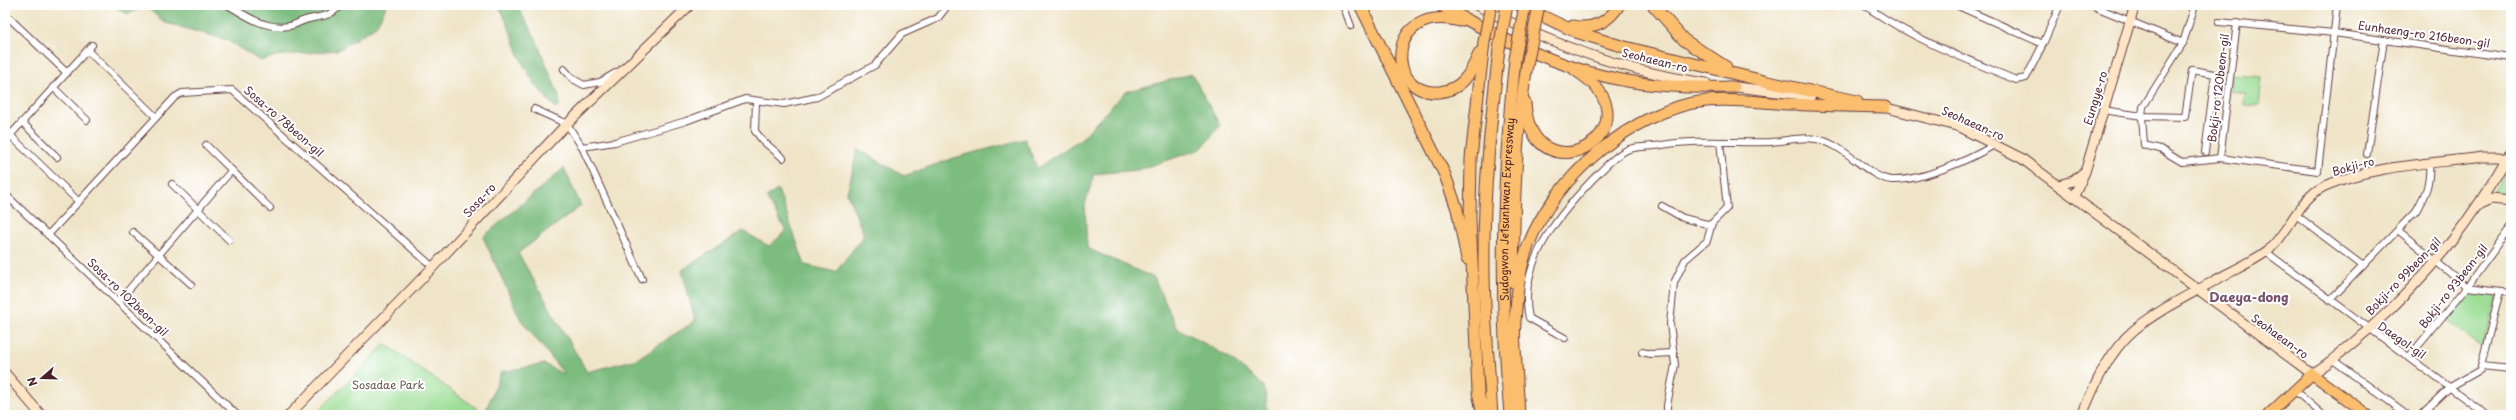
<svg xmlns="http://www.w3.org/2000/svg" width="2516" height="420" font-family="'Playpen Sans',sans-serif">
<rect width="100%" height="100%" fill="#fff"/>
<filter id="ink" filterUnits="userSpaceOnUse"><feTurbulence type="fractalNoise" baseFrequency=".025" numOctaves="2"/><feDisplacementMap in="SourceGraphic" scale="8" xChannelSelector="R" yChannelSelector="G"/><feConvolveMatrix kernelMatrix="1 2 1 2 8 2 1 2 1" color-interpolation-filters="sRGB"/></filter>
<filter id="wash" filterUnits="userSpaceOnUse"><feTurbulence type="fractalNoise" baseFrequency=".012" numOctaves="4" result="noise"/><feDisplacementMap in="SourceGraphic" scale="16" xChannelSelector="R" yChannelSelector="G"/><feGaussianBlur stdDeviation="0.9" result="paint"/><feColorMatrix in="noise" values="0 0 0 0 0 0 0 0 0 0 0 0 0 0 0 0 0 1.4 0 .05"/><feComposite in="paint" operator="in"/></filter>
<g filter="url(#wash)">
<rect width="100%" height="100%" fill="#efe4c7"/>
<g fill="#9bdd94" stroke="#727e60">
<polygon points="2232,75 2262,77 2259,106 2244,105 2245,94 2231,92"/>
<polygon points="2506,171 2511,175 2511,197 2492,195"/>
<polygon points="2468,290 2498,295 2482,348 2447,319"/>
<polygon points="385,344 479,410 480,415 315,415"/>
</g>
<g fill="#7cbc7e" stroke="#636e54">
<polygon points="111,5 387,5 376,26 338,50 275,56 260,61 227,40 163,22 146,6 128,14"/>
<path d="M498,5H516L535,37L559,96V106L556,108C546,97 534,85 527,71C515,50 511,26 498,5Z"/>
<polygon points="1192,74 1220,126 1201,149 1138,170 1094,174 1085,205 1087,248 1154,278 1177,328 1228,357 1264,386 1268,415 484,415 501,372 544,364 565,375 521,320 483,237 564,168 581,206 518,253 587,372 637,359 695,321 682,270 743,231 769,246 786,231 766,197 778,190 805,265 836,272 864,235 847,193 858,149 904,176 954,158 1025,139 1037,168 1082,138 1125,92"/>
</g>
</g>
<g filter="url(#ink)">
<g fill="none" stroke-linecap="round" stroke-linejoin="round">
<defs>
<g id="street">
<path d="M228,5C246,16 266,30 289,26C296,25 302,20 309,19C326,15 328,17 342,5"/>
<polyline points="1343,5 1351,26"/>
<polyline points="1865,5 1873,11 1876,5"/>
<polyline points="2091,5 2183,43"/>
<polyline points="2195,5 2183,43 2143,107 2142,116 2144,145 2160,149 2182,162 2220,158 2318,171 2337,5"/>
<path d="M1873,11C1917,41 1966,59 2016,80L2026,78L2043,44L1956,5"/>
<polyline points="5,14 67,73"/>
<polyline points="2219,22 2334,33 2511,58"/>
<polyline points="2043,44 2060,5"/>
<polyline points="87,50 156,117"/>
<polyline points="564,69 573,79 584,85 600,82 617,72"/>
<polyline points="53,87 87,120"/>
<polyline points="756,101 755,131 763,141 783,158"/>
<polyline points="534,109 567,124 582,147 642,279"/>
<polyline points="2103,110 2142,116 2185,117 2192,70 2215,74 2205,152"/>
<polyline points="22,122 57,157"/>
<polyline points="10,135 79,202"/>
<polyline points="5,141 92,45"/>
<polyline points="206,145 270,208"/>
<polyline points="582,147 615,142 686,121 745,99 784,104 817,97 875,65 902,34 938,18 948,5"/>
<polyline points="2367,154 2384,40"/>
<polyline points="2220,158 2237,23"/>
<polyline points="172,184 229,240"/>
<polyline points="5,194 237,415"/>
<polyline points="1662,206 1683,218 1711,225"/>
<polyline points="2296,215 2363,266"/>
<polyline points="2399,231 2467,287 2511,292"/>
<polyline points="133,232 191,284"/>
<polyline points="48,235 175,97 182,93 232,90 433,267"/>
<polyline points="2266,252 2487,415"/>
<path d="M2330,300L2416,211C2425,195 2431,183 2429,164"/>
<polyline points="118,302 232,170"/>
<path d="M1565,338L1529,318C1517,264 1558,216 1592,180C1603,169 1615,155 1629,149C1640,146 1652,147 1662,145C1698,139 1734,143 1771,142C1787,141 1800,136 1816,139C1846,144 1867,178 1892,180C1922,181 1969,160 1994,145"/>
<polyline points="1642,352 1651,354 1674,353"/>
<polyline points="2409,357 2467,287 2511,227"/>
<polyline points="2333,360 2408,415"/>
<polyline points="2481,366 2511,369"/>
<polyline points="2294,390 2323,415"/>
<polyline points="5,412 7,415"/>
<polyline points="1667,415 1667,405 1675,365 1670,324 1674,283 1685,260 1707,241 1712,223 1727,208 1720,142"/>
<polyline points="2421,415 2450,387 2480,370 2500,291"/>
</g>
<g id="secondary">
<path d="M1476,5C1548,43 1624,72 1706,83"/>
<polyline points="1728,86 1811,96"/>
<path d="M1879,106L1957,126L2021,158L2312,374C2333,361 2350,345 2369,329C2429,276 2472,220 2511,151"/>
<polyline points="2058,185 2073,181 2083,173"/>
<polyline points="2074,196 2085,172 2135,5"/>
<polyline points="2480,204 2491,199 2511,201"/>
<polyline points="5,373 41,415"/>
<polyline points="289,415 433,267 560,131 690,5"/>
<path d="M2082,415C2094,386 2109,351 2134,330C2157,311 2187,296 2214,281C2231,271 2251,263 2267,251C2289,234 2298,198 2325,186C2373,165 2431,164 2482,157H2499L2510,161"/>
</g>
<polyline id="primary" points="2268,415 2312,374 2368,415"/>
<g id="highway">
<polyline points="1360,5 1445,175 1457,209 1467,259"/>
<path d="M1440,5C1497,37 1557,68 1622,80C1659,87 1696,88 1734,87"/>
<polyline points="1519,5 1576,32 1621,46 1768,82 1857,101"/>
<polyline points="1653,5 1684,40 1726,67"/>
<path d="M1460,21C1386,2 1384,96 1439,92C1462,90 1471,73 1479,54"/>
<path d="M1573,26C1592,30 1609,22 1619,5"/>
<path d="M1525,103C1533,205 1667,127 1575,70"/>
<path d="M1513,282C1514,209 1515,137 1527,65"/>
<polyline points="1514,331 1519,415"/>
<path d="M1514,338C1516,307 1517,275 1528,246C1553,179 1633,109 1706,101C1734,98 1763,103 1791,104C1822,106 1853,106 1885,107"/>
<polyline points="1483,415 1478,392 1470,218 1471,158 1484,42"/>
<path d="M1492,415C1489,366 1484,316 1484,267C1483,194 1491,121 1499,49"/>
<path id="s1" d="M1510,415C1499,291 1502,182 1515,59"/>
</g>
</defs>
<use href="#street" stroke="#633d42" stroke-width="8"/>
<use href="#secondary" stroke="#633d42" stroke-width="11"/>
<use href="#primary" stroke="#633d42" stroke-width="12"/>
<use href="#highway" stroke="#633d42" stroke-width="13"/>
<use href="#street" stroke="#fff" stroke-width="6"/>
<use href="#secondary" stroke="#fde5c5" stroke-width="9"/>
<use href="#primary" stroke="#fbbd6e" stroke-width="10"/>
<use href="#highway" stroke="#fbbd6e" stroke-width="11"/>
<defs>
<g id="highway-bridge">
<polyline points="1484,42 1491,5"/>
<polyline points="1499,49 1507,5"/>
<polyline points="1515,59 1525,5"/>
<polyline points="1527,65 1539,5"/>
</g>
</defs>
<use href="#highway-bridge" stroke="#633d42" stroke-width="13" stroke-linecap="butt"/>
<use href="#highway-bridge" stroke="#fbbd6e" stroke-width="11"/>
</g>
</g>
<g text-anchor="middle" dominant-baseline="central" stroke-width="4" stroke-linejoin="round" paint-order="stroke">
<g font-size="11" fill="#4a1f2b" stroke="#fff">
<text transform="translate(2424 34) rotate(8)">Eunhaeng-ro 216beon-gil</text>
<text transform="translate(1655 60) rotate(14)">Seohaean-ro</text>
<text transform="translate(2218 88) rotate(-83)">Bokji-ro 120beon-gil</text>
<text transform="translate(2095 98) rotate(-73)">Eungye-ro</text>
<text transform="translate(284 121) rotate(41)">Sosa-ro 78beon-gil</text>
<text transform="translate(1973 123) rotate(24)">Seohaean-ro</text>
<text transform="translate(2353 166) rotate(-15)">Bokji-ro</text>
<text transform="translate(479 200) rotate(-47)">Sosa-ro</text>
<text stroke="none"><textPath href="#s1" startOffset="206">Sudogwon Je1sunhwan Expressway</textPath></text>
<text transform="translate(2403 276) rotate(-46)">Bokji-ro 99beon-gil</text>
<text transform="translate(2453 286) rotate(-52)">Bokji-ro 93beon-gil</text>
<text transform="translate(128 297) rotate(44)">Sosa-ro 102beon-gil</text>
<text transform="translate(2280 336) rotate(36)">Seohaean-ro</text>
<text transform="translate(2402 340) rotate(35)">Daegol-gil</text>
</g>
<g font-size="11" fill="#62584a" stroke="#fff">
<text x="388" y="384">Sosadae Park</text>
</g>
<g font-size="13" font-weight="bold" fill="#755269" stroke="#fff">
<text x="2249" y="296">Daeya-dong</text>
</g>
</g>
<rect width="2516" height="420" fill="none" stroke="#fff" stroke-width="20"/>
<g transform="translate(42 378) rotate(250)" stroke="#ffffff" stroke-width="3" paint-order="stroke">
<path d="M0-3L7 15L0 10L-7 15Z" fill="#4a1f2b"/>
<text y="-6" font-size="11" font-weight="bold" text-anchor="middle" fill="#4a1f2b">N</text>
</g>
</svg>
